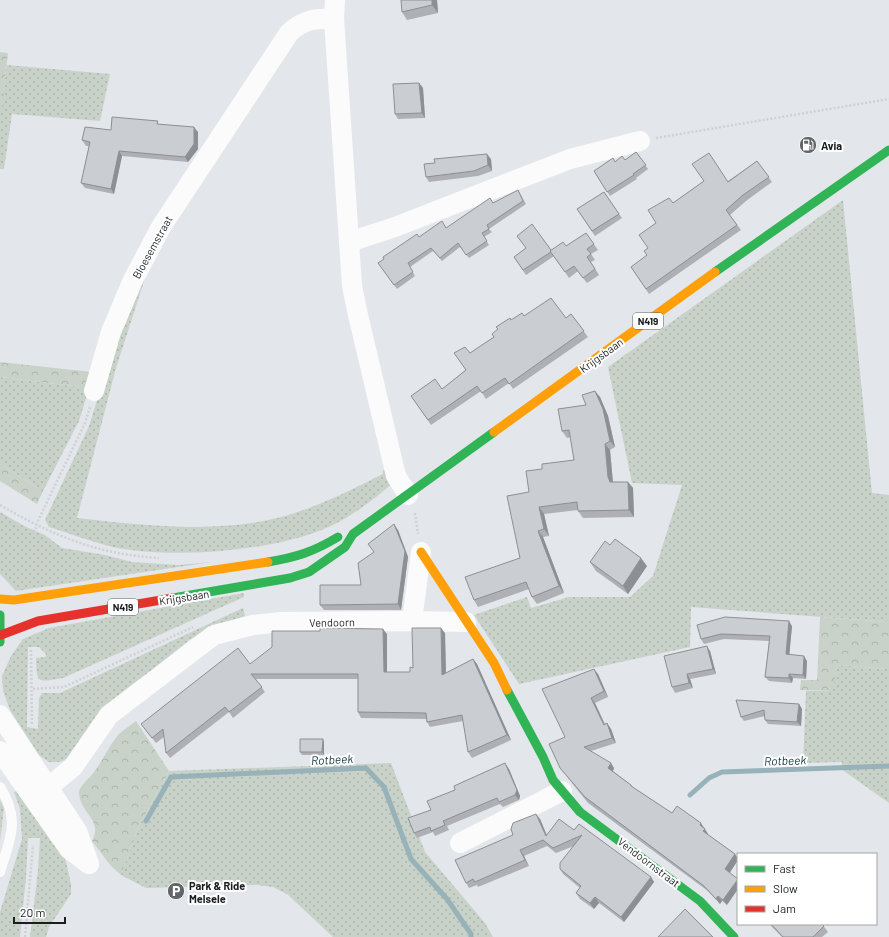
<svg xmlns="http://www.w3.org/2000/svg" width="889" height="937" font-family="Barlow,sans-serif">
<defs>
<pattern id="grass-dots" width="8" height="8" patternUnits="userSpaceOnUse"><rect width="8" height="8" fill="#c8d2c8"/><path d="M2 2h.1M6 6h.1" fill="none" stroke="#abb4ac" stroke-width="1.8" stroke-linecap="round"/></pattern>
<pattern id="forest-crowns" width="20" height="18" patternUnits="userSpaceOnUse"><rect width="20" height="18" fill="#c8d2c8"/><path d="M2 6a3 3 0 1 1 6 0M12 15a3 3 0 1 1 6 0" fill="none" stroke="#abb4ac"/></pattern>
</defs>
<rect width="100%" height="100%" fill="#e3e7ec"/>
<g fill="url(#grass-dots)">
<polygon points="7,65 110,74 100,121 12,114 4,169 0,169 0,114"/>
<polygon points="843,200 872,493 889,495 889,622 691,607 690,647 519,684 474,615 527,597 531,608 569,597 630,597 653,576 682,485 632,483 608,367"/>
<path d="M148,269L116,368L77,518C143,525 212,534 277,518C314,509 349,491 383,474V470H388L393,483C372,501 346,521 319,531C264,552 170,559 113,547C91,542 70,533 49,527L45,520L89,426L122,320Z"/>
<polygon points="0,377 89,388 79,421 43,491 0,464"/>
<polygon points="0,512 24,526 45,535 62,548 105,555 132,562 178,565 212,562 16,591 0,574"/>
<path d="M244,593V597L63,678C37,682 37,685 36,658L45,657L46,654L39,647H28L27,727L38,729L39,698L42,693H60L243,608L245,616L208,629L189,640L160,664L73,756L60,762H49L39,755L10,710L3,691L2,676L11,656L23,639L49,628Z"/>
<polygon points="837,665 889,669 889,803 841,769 842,762 803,763 806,691 832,691"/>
<polygon points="391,763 425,852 485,923 493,937 333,937 287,894 273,887 257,885 146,888 121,875 138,828 169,771"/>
<polygon points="20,790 63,849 71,884 71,894 49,927 46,937 30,937 38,871 40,838 28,838 26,878 20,937 0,937 0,912 22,839 20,809 14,792"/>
<polygon points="0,800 4,808 0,841"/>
</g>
<g fill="url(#forest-crowns)">
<polygon points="0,52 8,53 1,114 0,114"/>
<polygon points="0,362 92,372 89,388 0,377"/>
<polygon points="0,464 43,491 37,504 0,481"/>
<polygon points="820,617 889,622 889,669 837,665 833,691 800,690 801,680 817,680"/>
<path d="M136,721L169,771L138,828L121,875L111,866L92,841C103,819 82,816 79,794C78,789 84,783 88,779C101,766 107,748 119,734C124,729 131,725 136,721Z"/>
</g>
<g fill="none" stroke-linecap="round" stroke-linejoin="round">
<g stroke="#97b2b8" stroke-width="5">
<polyline points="690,795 709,778 722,772 889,766"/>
<polyline points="146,821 171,777 366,768 384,787 411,859 447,899 471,934 471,937"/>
</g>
<g stroke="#cfd0d2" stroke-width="2.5" stroke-dasharray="2 2" stroke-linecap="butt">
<polyline points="656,138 889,99"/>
<path d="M0,505C54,536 96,554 159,558"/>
<polyline points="415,513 418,534"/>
<polyline points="33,573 36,525 85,423 90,407"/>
<polyline points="31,650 32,724"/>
<polyline points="33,689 64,687 193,627"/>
<polyline points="25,937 33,845"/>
</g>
<path stroke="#fbfbfc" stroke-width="10" d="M0,787C21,821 10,838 0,872"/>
<g stroke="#fbfbfc" stroke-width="20">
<polyline points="335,0 334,19 352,286 358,315 396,476 408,495"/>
<polyline points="349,242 395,227 570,159 640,141"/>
<path d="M94,391L111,332L133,280L161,227L289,33C303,20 314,18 334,19"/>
<polyline points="412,621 421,552"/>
<polyline points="0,715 77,831 89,864"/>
<polyline points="0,751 69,849 89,864"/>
<polyline points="34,799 73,767 109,715 214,635 253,625 282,622 412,621 466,622"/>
<polyline points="460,843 562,791"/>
</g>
<g stroke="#30b455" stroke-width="9">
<polyline points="715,272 889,150"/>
<path d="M268,562C297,557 313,552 338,537"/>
<polyline points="173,598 290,578 309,572 345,547 353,534 494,432"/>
<polyline points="0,615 0,642"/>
<polyline points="507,690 543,757 553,780 580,812 700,901 734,937"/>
</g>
<g stroke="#ff9f0a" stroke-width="9">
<polyline points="494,432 715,272"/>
<polyline points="421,552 494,663 507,690"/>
<polyline points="0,599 14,600 268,562"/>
</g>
<polyline stroke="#e5322d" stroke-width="9" points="1,635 38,621 173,598"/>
</g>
<g fill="#aeb0b4">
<polygon points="437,0 438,13 407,20 402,12"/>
<polygon points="419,83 423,88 425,118 398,119 395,114"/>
<polygon points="160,124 198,132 198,149 188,162 122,156 114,194 85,188 81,183 89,146 86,146 82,140 111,130"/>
<polygon points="636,152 648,169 636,178 637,179 610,196 594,171 615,162 625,160"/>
<polygon points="491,159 492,171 478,176 429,182 426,177"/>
<polygon points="757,161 772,182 746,201 730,215 741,230 649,294 631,267 647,255 656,223 673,203 704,181 728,181"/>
<polygon points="518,190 526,204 489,229 492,232 484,237 489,245 469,258 460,247 442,261 433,251 410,267 415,276 397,289 378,263 419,237 446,228"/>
<polygon points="604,192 622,218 595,236 577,209"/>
<polygon points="586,233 598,250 591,254 595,260 591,262 599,275 587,283 578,271 569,278 554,256 526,275 514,257 526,248 551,250 566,246"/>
<polygon points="571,314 588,337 513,389 509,383 486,399 481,391 431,425 411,396 442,389 466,370 470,353 494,337 511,320 524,316 566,318"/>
<polygon points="600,397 608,416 615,447 610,450 613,482 628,482 633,488 634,517 583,518 578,511 578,510 544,514 549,536 543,537 564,593 537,604 532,597 529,589 478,607 474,600 520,558 529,492 542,469 574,460 571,437 567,438 562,431 586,405"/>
<polygon points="398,530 408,557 401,610 324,610 320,605 361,585 374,552"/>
<polygon points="590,562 647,566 628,594 596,571"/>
<polygon points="697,625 792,626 789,654 807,661 806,679 793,678 792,683 769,681 765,677 769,641 724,639 704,644 701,639"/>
<polygon points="320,631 387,634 387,672 410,672 413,668 445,633 446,673 473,659 477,664 511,740 472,758 468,752 463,721 430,727 427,722 426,719 361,718 358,712 358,679 256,679 265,692 233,718 229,712 170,758 166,753 164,737 156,743 141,724 250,664"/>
<polygon points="710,651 716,674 690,679 693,688 675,693 672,687"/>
<polygon points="598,674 608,697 595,703 605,724 607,723 611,729 616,743 591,751 614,768 613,771 631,785 634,788 672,813 705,828 705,829 708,834 708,835 735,854 738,859 738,860 730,872 727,905 722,901 720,904 708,891 588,803 560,768 565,737"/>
<polygon points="736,700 799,704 802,709 801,726 768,724 765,720 765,716 744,721 741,717"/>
<polygon points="324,742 324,755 302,755 300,752"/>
<polygon points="509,769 520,796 519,800 503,807 500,804 447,826 449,830 435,836 433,832 417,838 414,833 431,810"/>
<polygon points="540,819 547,835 574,830 651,877 654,882 624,922 599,903 594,909 580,899 576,893 580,888 563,874 560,869 574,846 556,853 547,846 524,856 529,866 478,887 477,885 469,888 466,883 513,835"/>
<polygon points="769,924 822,924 828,932 822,937 782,937"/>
</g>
<g fill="#8d9092">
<polygon points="432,0 437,0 438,13 432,5"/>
<polygon points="419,83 423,88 425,118 422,113"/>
<polygon points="194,127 198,132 198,149 188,162 185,157"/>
<polygon points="119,151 122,156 114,194 111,189"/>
<polygon points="487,154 491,159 492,171 488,165"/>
<polygon points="595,391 600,397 608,416 615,447 610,441"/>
<polygon points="605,444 610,450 613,484 610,482 608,477"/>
<polygon points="628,482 633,488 634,517 629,510"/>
<polygon points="539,507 544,514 549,536 544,529"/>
<polygon points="394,524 398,530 408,557 401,610 398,604"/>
<polygon points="538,531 543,537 564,593 559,586"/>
<polygon points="641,558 647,566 628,594 623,586"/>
<polygon points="789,621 792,626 789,659 786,654"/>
<polygon points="441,628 445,633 446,680 442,675"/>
<polygon points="383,629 387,634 387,678 384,672"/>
<polygon points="707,646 710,651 716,674 713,669"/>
<polygon points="804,656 807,661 806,679 803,675"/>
<polygon points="473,659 477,664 511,740 507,735"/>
<polygon points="594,669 598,674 608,697 604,691"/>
<polygon points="687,674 690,679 693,688 689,683"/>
<polygon points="789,674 793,678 792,683 789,678"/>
<polygon points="591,698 595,703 607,730 604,725"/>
<polygon points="799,704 802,709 801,726 797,722"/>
<polygon points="607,723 611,729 616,743 612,738"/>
<polygon points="323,739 324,742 324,755 322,752"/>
<polygon points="505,763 509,769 520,796 519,800 515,795"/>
<polygon points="611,763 614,768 612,773 608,768"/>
<polygon points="536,814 540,819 549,841 546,836"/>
<polygon points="701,823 708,834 707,836 703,831 700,825"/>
<polygon points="520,850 524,856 529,866 525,860"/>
<polygon points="735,854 738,859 738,860 729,874 725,869"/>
<polygon points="651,877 654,882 624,922 621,917"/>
<polygon points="738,879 738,889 727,905 723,900"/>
<polygon points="718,896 722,901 720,904 716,899"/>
<polygon points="595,897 599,903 594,909 590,903"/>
</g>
<g fill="#cacdd1" stroke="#8d9092">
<polygon points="401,0 432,0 432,5 402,12"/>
<polygon points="419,83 422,113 395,114 393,84"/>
<polygon points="112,117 158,121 157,124 194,127 194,144 185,157 119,151 111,189 81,183 90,142 82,140 85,127 111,130"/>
<polygon points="636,152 646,165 633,174 634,175 607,192 594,171 613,158 615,162 622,156 625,160"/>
<polygon points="709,153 728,182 757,161 769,177 743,195 726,210 737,225 646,289 631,267 647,255 644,251 648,248 639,235 656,223 648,210 669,198 673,203 704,181 692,164"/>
<polygon points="487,154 488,165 474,171 426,177 424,164 435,163 434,159"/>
<polygon points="518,190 523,201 487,225 489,229 482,233 487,241 466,255 458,243 440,258 431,248 408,263 413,272 394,285 378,263 384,259 383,257 417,234 419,237 442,221 446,228 490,198 493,203"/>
<polygon points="604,192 619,214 592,231 577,209"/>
<polygon points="532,224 551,250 550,251 551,252 523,270 514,257 526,248 517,236"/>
<polygon points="586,233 594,244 587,249 591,254 587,257 595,269 583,278 574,266 565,272 550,251 563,242 566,246"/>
<polygon points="551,298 566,318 571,314 584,331 509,384 505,378 482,393 477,386 428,420 411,396 435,379 442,389 466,370 454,353 465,347 470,353 494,337 492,334 498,329 496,327 510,318 511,320 522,313 524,316"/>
<polygon points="595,391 603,409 610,441 605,444 608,477 610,482 628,482 629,510 578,511 577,502 539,507 544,529 538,531 559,586 532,597 526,582 474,600 465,577 520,558 507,496 529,492 526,471 542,469 542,464 574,460 569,430 562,431 558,409 586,405 582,395"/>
<polygon points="394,524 405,551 398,604 320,605 320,585 361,585 358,563 374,552 368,544"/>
<polygon points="615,539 641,558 623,586 590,562 605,541 610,545"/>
<polygon points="725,617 789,621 786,654 804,656 803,675 789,674 789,678 765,677 770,636 721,634 701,639 697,625"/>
<polygon points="320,628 383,629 384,672 410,672 410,667 413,668 412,628 441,628 442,675 473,659 507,735 468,752 462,715 427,722 426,713 358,712 358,674 251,674 262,687 229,712 225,707 166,753 163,729 152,738 141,724 238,648 250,664 272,647 272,631 320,631"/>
<polygon points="707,646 713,669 687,674 689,683 672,687 664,656"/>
<polygon points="594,669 604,691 591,698 604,725 607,723 612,738 584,747 611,763 608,768 631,785 631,786 672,813 677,806 701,823 700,825 705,829 703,831 735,854 725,869 738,879 723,900 718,896 716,899 704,886 585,797 560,768 549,744 565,737 542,689"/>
<polygon points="736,700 799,704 797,722 765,720 764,710 741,717"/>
<polygon points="300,739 323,739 322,752 300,752"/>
<polygon points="505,763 517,790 515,795 499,802 497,798 443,821 445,825 431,831 430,827 414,833 408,818 431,810 427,801 455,790 454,786"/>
<polygon points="536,814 546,836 559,819 574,830 579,824 651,877 621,917 595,897 590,903 576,893 581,886 560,869 560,863 582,835 553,848 543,840 520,850 525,860 475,882 473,879 466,883 455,860 513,835 511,829 513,823"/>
<polygon points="685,909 713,937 658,937"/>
<polygon points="771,924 822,924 824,926 813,937 783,937"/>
</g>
<defs>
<symbol id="fuel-disc" viewBox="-11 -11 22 22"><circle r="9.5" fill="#616468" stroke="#fff"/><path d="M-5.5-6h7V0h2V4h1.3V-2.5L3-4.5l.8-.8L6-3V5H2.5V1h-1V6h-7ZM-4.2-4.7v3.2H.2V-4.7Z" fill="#fff"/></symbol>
<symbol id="parking-disc" viewBox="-11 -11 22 22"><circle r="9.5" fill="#616468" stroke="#fff"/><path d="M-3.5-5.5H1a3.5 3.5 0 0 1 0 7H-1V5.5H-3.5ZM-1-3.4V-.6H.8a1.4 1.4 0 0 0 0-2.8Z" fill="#fff"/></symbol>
</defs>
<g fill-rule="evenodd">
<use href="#fuel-disc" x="798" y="135" width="20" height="20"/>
<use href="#parking-disc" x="166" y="881" width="20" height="20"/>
</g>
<g text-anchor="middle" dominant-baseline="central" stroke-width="4" stroke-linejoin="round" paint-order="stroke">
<g fill="#fff" stroke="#5f6264" stroke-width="1">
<rect x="633" y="313" width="30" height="16" rx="3"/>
<rect x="108" y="599" width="30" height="16" rx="3"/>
</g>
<g font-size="10" font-weight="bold" fill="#1b1e21">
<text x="648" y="321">N419</text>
<text x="123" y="607">N419</text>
</g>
<g font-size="11" font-weight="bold" fill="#1b1e21" stroke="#fff" text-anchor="start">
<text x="821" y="145">Avia</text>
<text x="189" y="885">Park &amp; Ride<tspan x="189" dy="13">Melsele</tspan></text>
</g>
<g font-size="11" fill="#1b1e21" stroke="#fff">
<text transform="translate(152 247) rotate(-61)">Bloesemstraat</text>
<text transform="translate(601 355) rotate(-36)">Krijgsbaan</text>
<text transform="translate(184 597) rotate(-9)">Krijgsbaan</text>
<text transform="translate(332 622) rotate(-1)">Vendoorn</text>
<text transform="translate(649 862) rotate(37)">Vendoornstraat</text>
</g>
<g font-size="12" font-style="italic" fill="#12373d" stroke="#fff">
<text transform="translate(332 759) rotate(-3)">Rotbeek</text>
<text transform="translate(785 760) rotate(-2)">Rotbeek</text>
</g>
</g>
<rect x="737" y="853" width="140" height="72" fill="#ffffff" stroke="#a4a5a6"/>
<rect x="745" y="866" width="20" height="6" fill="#30b455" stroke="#a4a5a6"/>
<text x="773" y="873" font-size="12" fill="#1b1e21">Fast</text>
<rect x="745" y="886" width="20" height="6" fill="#ff9f0a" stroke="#a4a5a6"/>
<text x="773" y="893" font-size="12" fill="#1b1e21">Slow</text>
<rect x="745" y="906" width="20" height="6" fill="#e5322d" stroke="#a4a5a6"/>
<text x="773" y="913" font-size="12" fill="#1b1e21">Jam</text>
<path d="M14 917v6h51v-6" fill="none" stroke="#1b1e21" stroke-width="2"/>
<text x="20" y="917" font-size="12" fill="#1b1e21" stroke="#ffffff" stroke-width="3" paint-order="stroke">20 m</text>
</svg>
